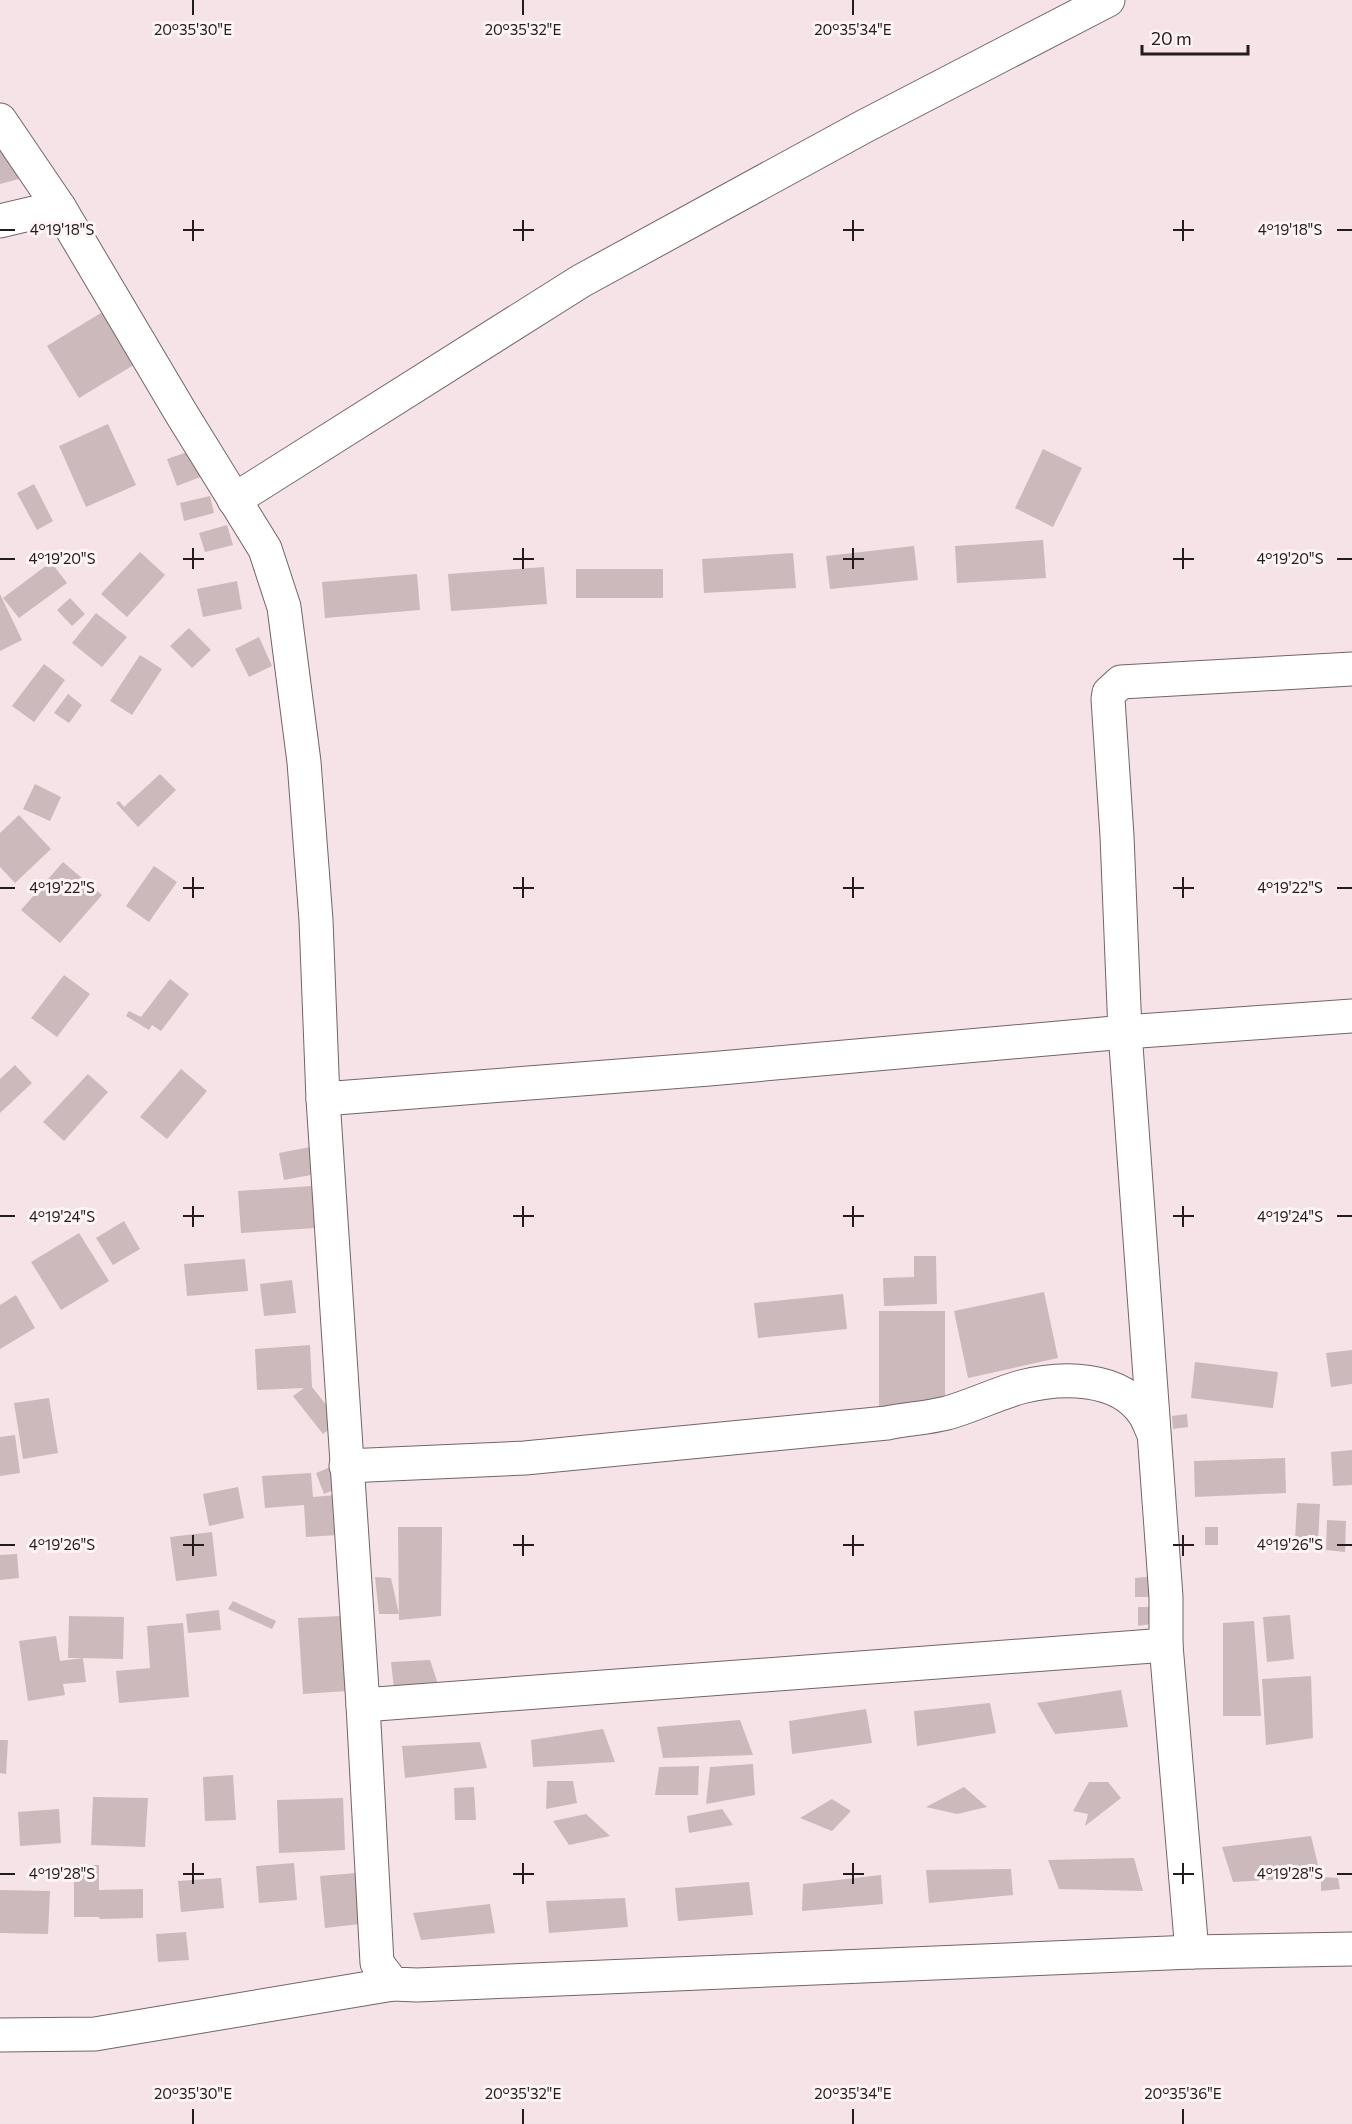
<svg xmlns="http://www.w3.org/2000/svg" width="1352" height="2124" font-family="Commissioner,sans-serif">
<rect width="100%" height="100%" fill="#f6e3e7"/>
<g fill="#cbb9bc">
<polygon points="5,131 19,179 0,184 0,132"/>
<polygon points="104,311 137,363 79,398 47,346"/>
<polygon points="108,424 136,485 86,507 59,446"/>
<polygon points="1043,449 1082,468 1053,527 1015,508"/>
<polygon points="193,450 203,476 177,486 167,459"/>
<polygon points="34,484 53,521 37,530 17,493"/>
<polygon points="210,496 214,513 184,521 180,503"/>
<polygon points="227,525 233,545 205,552 199,533"/>
<polygon points="1043,540 1046,578 957,583 955,546"/>
<polygon points="914,546 918,580 830,589 826,556"/>
<polygon points="140,552 165,575 127,617 101,594"/>
<polygon points="793,553 796,588 704,593 702,559"/>
<polygon points="51,562 67,583 19,618 3,598"/>
<polygon points="544,567 547,604 451,611 448,574"/>
<rect x="576" y="569" width="87" height="29"/>
<polygon points="417,574 420,610 325,618 322,582"/>
<polygon points="237,581 242,609 203,617 197,589"/>
<polygon points="0,594 22,640 0,651"/>
<polygon points="70,598 85,614 72,626 57,610"/>
<polygon points="96,613 127,637 102,667 72,643"/>
<polygon points="189,628 211,650 192,668 170,646"/>
<polygon points="259,637 272,666 249,677 235,649"/>
<polygon points="140,655 162,669 132,715 110,701"/>
<polygon points="44,664 65,680 34,722 12,706"/>
<polygon points="68,694 82,705 69,723 54,713"/>
<polygon points="160,774 176,790 138,827 116,803 119,801 124,807"/>
<polygon points="35,784 61,797 50,821 23,809"/>
<polygon points="19,815 51,849 15,883 0,867 0,833"/>
<polygon points="63,862 102,895 60,943 21,910"/>
<polygon points="154,866 177,882 149,922 126,906"/>
<polygon points="64,975 90,994 57,1037 31,1018"/>
<polygon points="170,979 189,994 161,1031 152,1025 149,1030 126,1016 129,1011 141,1017"/>
<polygon points="15,1065 32,1083 0,1113 0,1079"/>
<polygon points="181,1069 207,1091 167,1139 140,1117"/>
<polygon points="88,1074 108,1092 64,1141 43,1122"/>
<polygon points="310,1147 316,1174 284,1180 279,1153"/>
<polygon points="312,1186 315,1228 241,1233 238,1191"/>
<polygon points="124,1221 140,1249 113,1265 96,1238"/>
<polygon points="79,1233 109,1281 61,1310 31,1262"/>
<polygon points="914,1256 936,1256 937,1304 884,1306 883,1278 914,1277"/>
<polygon points="245,1259 248,1291 187,1296 184,1264"/>
<polygon points="292,1280 296,1313 264,1316 260,1284"/>
<polygon points="1044,1292 1058,1358 968,1378 954,1311"/>
<polygon points="843,1294 847,1329 758,1338 754,1303"/>
<polygon points="16,1295 35,1328 0,1349 0,1305"/>
<rect x="879" y="1311" width="66" height="96"/>
<polygon points="310,1345 312,1387 339,1421 323,1434 293,1396 304,1388 257,1390 255,1349"/>
<polygon points="1352,1350 1352,1384 1331,1387 1326,1353"/>
<polygon points="1195,1362 1278,1372 1273,1408 1191,1398"/>
<polygon points="49,1398 58,1453 23,1459 14,1403"/>
<polygon points="1187,1414 1188,1427 1173,1429 1172,1416"/>
<polygon points="15,1435 20,1473 0,1476 0,1437"/>
<polygon points="1352,1450 1352,1485 1333,1486 1331,1452"/>
<polygon points="1285,1458 1286,1493 1195,1497 1194,1461"/>
<polygon points="333,1466 341,1487 324,1494 316,1473"/>
<polygon points="311,1473 313,1497 335,1495 338,1535 306,1537 304,1505 265,1508 262,1476"/>
<polygon points="238,1487 244,1518 209,1526 203,1494"/>
<polygon points="1297,1503 1320,1504 1318,1542 1295,1540"/>
<polygon points="1327,1520 1346,1521 1345,1552 1326,1550"/>
<polygon points="398,1527 442,1527 441,1616 399,1620"/>
<rect x="1205" y="1527" width="13" height="18"/>
<polygon points="212,1532 217,1576 176,1581 170,1537"/>
<polygon points="17,1554 19,1578 0,1580 0,1555"/>
<polygon points="1157,1576 1154,1597 1135,1597 1135,1578"/>
<polygon points="375,1577 391,1578 399,1614 379,1614"/>
<polygon points="233,1601 276,1621 272,1629 228,1609"/>
<polygon points="1138,1607 1157,1607 1157,1623 1138,1626"/>
<polygon points="219,1610 221,1630 188,1633 186,1614"/>
<polygon points="1290,1615 1294,1659 1267,1662 1263,1617"/>
<polygon points="69,1616 124,1617 123,1659 83,1658 86,1682 63,1684 65,1695 28,1701 19,1641 56,1636 60,1661 83,1658 68,1658"/>
<polygon points="342,1616 347,1691 303,1694 298,1618"/>
<polygon points="1254,1621 1261,1716 1223,1716 1223,1623"/>
<polygon points="183,1623 189,1697 119,1703 116,1671 150,1668 147,1626"/>
<polygon points="430,1660 439,1687 394,1689 391,1662"/>
<polygon points="1311,1676 1313,1738 1266,1745 1262,1679"/>
<polygon points="1121,1690 1128,1727 1055,1734 1037,1703"/>
<polygon points="990,1703 996,1733 917,1746 914,1711"/>
<polygon points="866,1709 872,1743 792,1754 789,1721"/>
<polygon points="740,1720 753,1755 663,1758 657,1727"/>
<polygon points="603,1729 615,1762 533,1767 531,1740"/>
<polygon points="0,1740 8,1740 6,1774 0,1773"/>
<polygon points="480,1742 487,1768 405,1778 402,1746"/>
<polygon points="753,1764 755,1795 706,1804 710,1767"/>
<polygon points="699,1766 698,1795 655,1795 659,1767"/>
<polygon points="233,1775 236,1820 205,1821 203,1777"/>
<polygon points="547,1781 573,1781 577,1803 546,1809"/>
<polygon points="1089,1782 1108,1782 1121,1798 1085,1826 1088,1814 1073,1811"/>
<polygon points="474,1787 476,1820 455,1820 454,1788"/>
<polygon points="964,1787 987,1807 957,1814 926,1807"/>
<polygon points="93,1797 148,1798 145,1847 91,1845"/>
<polygon points="343,1798 345,1850 279,1853 277,1800"/>
<polygon points="832,1799 851,1811 832,1831 800,1818"/>
<polygon points="59,1809 61,1843 20,1846 18,1812"/>
<polygon points="722,1809 733,1825 689,1833 687,1816"/>
<polygon points="586,1814 610,1836 569,1845 553,1821"/>
<polygon points="1311,1836 1321,1877 1233,1882 1222,1847"/>
<polygon points="1134,1858 1143,1891 1059,1889 1048,1860"/>
<polygon points="294,1863 297,1900 259,1903 256,1866"/>
<polygon points="74,1865 99,1865 99,1890 143,1889 143,1918 100,1919 99,1917 74,1917"/>
<polygon points="1011,1869 1013,1895 929,1903 926,1870"/>
<polygon points="356,1873 360,1924 325,1928 320,1876"/>
<polygon points="881,1875 883,1904 802,1911 803,1884"/>
<polygon points="1321,1877 1338,1878 1340,1889 1321,1891"/>
<polygon points="221,1878 224,1908 181,1912 178,1881"/>
<polygon points="749,1882 753,1915 678,1921 675,1888"/>
<polygon points="0,1890 50,1891 48,1934 0,1933"/>
<polygon points="625,1898 628,1927 549,1933 546,1901"/>
<polygon points="490,1904 495,1933 421,1940 413,1913"/>
<polygon points="186,1932 189,1960 158,1962 156,1934"/>
</g>
<g fill="none" stroke-linecap="round" stroke-linejoin="round">
<defs>
<g id="minor">
<polyline points="0,120 59,207 181,413 265,549 284,607 304,762 316,920 323,1099 363,1705 377,1963 393,1984 417,1985 1192,1952"/>
<polyline points="0,221 59,207"/>
<polyline points="234,500 581,281 863,127 1108,0"/>
<polyline points="1352,669 1121,682 1109,693 1108,699 1117,836 1125,1032 1166,1597 1166,1645 1192,1952 1352,1949"/>
<polyline points="323,1099 709,1069 1125,1032 1352,1016"/>
<path d="M346,1466L525,1458L887,1423C907,1419 927,1418 947,1413C972,1406 996,1394 1021,1387C1060,1377 1120,1375 1145,1415C1148,1420 1150,1426 1153,1432"/>
<polyline points="363,1705 1166,1645"/>
<polyline points="0,2035 95,2034 393,1984"/>
</g>
</defs>
<use href="#minor" stroke="#746467" stroke-width="35"/>
<use href="#minor" stroke="#fff" stroke-width="33"/>
</g>
<path fill="none" stroke="#231c1d" stroke-width="2" d="M193,0V15M523,0V15M853,0V15M193,220V241M523,220V241M853,220V241M1183,220V241M0,230H15M183,230H204M513,230H534M843,230H864M1173,230H1194M1337,230H1352M193,548V569M523,548V569M853,548V569M1183,548V569M0,559H15M183,559H204M513,559H534M843,559H864M1173,559H1194M1337,559H1352M193,877V898M523,877V898M853,877V898M1183,877V898M0,888H15M183,888H204M513,888H534M843,888H864M1173,888H1194M1337,888H1352M193,1206V1227M523,1206V1227M853,1206V1227M1183,1206V1227M0,1216H15M183,1216H204M513,1216H534M843,1216H864M1173,1216H1194M1337,1216H1352M193,1535V1556M523,1535V1556M853,1535V1556M1183,1535V1556M0,1545H15M183,1545H204M513,1545H534M843,1545H864M1173,1545H1194M1337,1545H1352M193,1863V1884M523,1863V1884M853,1863V1884M1183,1863V1884M0,1874H15M183,1874H204M513,1874H534M843,1874H864M1173,1874H1194M1337,1874H1352M193,2109V2124M523,2109V2124M853,2109V2124M1183,2109V2124"/>
<g font-size="15" text-anchor="middle" fill="#231c1d" stroke="#fef3f5" stroke-width="6" stroke-linejoin="round" paint-order="stroke">
<text x="193" y="35">20°35'30"E</text>
<text x="523" y="35">20°35'32"E</text>
<text x="853" y="35">20°35'34"E</text>
<text x="62" y="235">4°19'18"S</text>
<text x="1290" y="235">4°19'18"S</text>
<text x="62" y="564">4°19'20"S</text>
<text x="1290" y="564">4°19'20"S</text>
<text x="62" y="893">4°19'22"S</text>
<text x="1290" y="893">4°19'22"S</text>
<text x="62" y="1222">4°19'24"S</text>
<text x="1290" y="1222">4°19'24"S</text>
<text x="62" y="1550">4°19'26"S</text>
<text x="1290" y="1550">4°19'26"S</text>
<text x="62" y="1879">4°19'28"S</text>
<text x="1290" y="1879">4°19'28"S</text>
<text x="193" y="2099">20°35'30"E</text>
<text x="523" y="2099">20°35'32"E</text>
<text x="853" y="2099">20°35'34"E</text>
<text x="1183" y="2099">20°35'36"E</text>
</g>
<path d="M1142 45v9h106v-9" fill="none" stroke="#231c1d" stroke-width="3"/>
<text x="1151" y="45" font-size="18" fill="#231c1d" stroke="#fef3f5" stroke-width="4.5" paint-order="stroke">20 m</text>
</svg>
